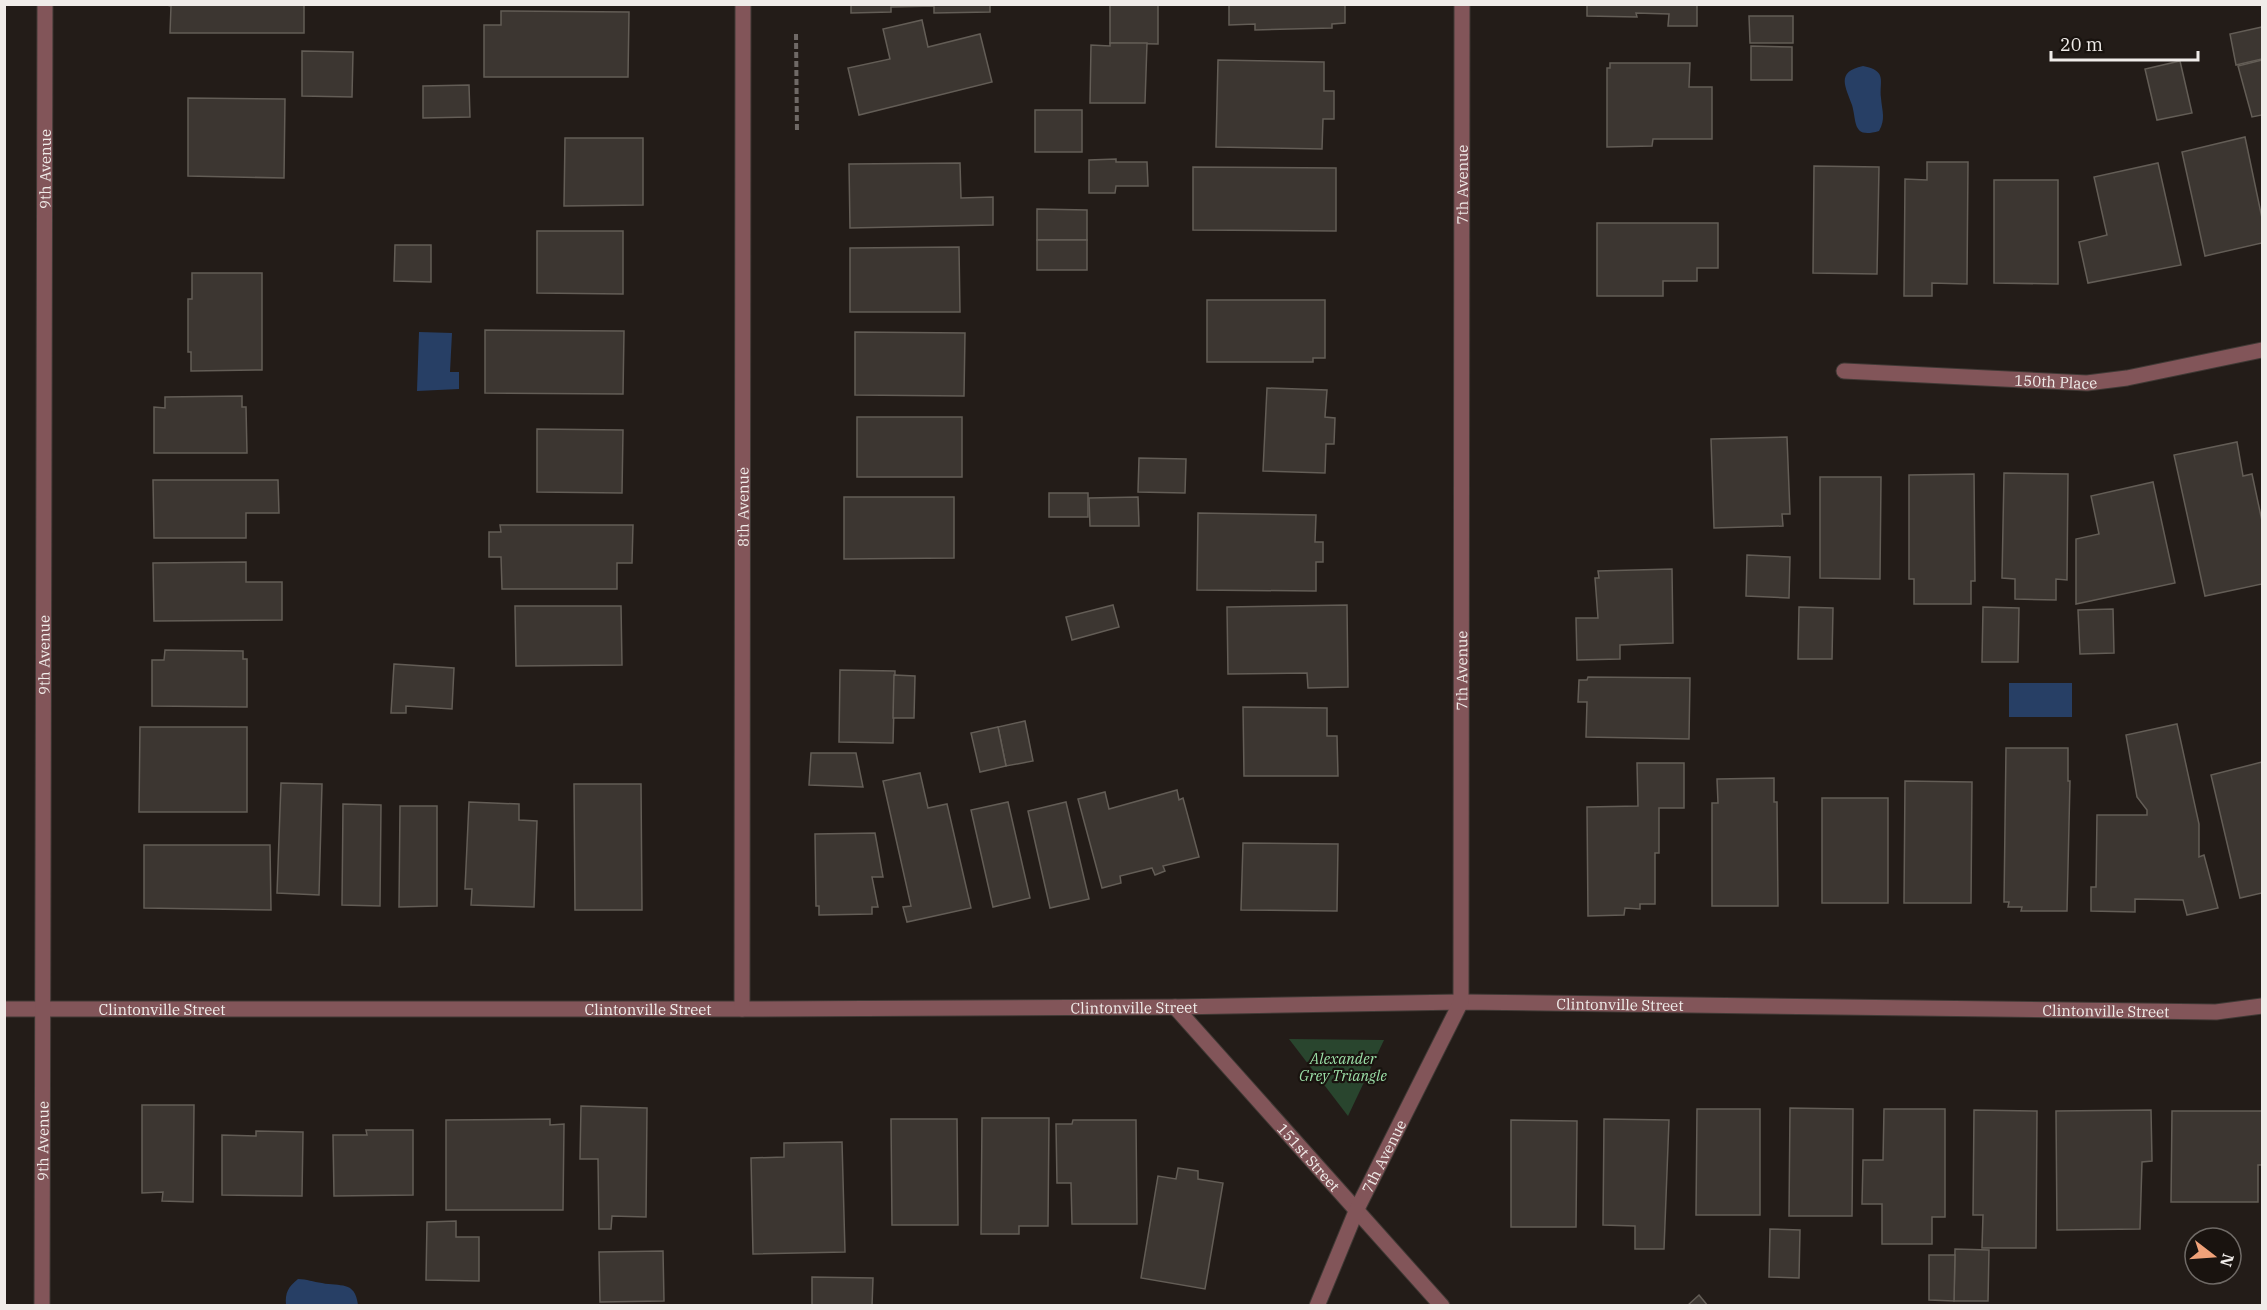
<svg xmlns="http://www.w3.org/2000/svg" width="2267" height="1310" font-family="'IBM Plex Serif',serif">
<rect width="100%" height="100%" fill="#231c18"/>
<polygon fill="#29452e" points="1289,1039 1384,1040 1348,1116"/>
<g fill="#273f65">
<path d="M1863,66C1888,71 1879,81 1881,98C1882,111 1886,119 1879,131C1852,139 1857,122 1852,105C1846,87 1835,72 1863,66Z"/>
<polygon points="419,332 452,333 450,372 459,372 459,389 417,391"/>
<rect x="2009" y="683" width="63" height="34"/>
<path d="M298,1279C307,1279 313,1282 322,1283C340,1287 355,1280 358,1305H286C285,1293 288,1287 298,1279Z"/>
</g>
<g fill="#3c3631" stroke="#635d56" stroke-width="1.5">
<polygon points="163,4 304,4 304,33 170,33 171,6"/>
<polygon points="851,4 990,4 990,12 934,13 934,6 891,7 891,12 851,13"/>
<polygon points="1110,4 1158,4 1158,44 1110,43"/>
<polygon points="1229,4 1345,4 1345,23 1332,24 1332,28 1255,30 1255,24 1229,25"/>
<polygon points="1587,4 1697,4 1697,26 1668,26 1669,14 1636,13 1637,17 1587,16"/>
<polygon points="501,11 629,12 628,77 484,77 484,25 501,25"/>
<polygon points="1749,16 1793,16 1793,43 1750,43"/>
<polygon points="922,20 928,47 980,34 992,82 859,115 848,68 890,59 883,29"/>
<polygon points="2262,27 2262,59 2236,65 2230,34"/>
<polygon points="1110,43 1147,43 1145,103 1090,103 1091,45 1110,46"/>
<polygon points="1751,46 1792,47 1792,80 1751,80"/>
<polygon points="302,51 353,52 352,97 302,96"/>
<polygon points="1218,60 1324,62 1324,91 1334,91 1334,119 1323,119 1322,149 1216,147"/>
<polygon points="2262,60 2262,115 2252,117 2238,66"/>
<polygon points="2180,61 2192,113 2157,120 2145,69"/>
<polygon points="1610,63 1690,63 1689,87 1712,87 1712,139 1653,139 1652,146 1607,147 1607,68 1610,68"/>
<polygon points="469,85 470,117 423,118 423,86"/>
<polygon points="188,98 285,99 284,178 188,176"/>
<rect x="1035" y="110" width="47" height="42"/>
<polygon points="2245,137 2262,218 2262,243 2205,256 2182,152"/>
<polygon points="565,138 643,138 643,205 564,206"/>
<polygon points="1116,159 1116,162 1147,162 1148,186 1116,186 1115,193 1089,193 1089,160"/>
<polygon points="1927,162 1968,162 1967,284 1932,283 1932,296 1904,296 1905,179 1927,180"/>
<polygon points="960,163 961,198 993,197 993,225 850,228 849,164"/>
<polygon points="2158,163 2181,265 2088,283 2079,242 2107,235 2094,177"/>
<polygon points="1814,166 1879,167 1877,274 1813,273"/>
<polygon points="1193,167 1336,168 1336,231 1193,230"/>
<polygon points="1994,180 2058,180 2058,284 1994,283"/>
<polygon points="1037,209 1087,210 1087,240 1037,240"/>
<polygon points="1597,223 1718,223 1718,268 1697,268 1697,281 1663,281 1663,296 1597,296"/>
<polygon points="537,231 623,231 623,294 537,293"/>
<rect x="1037" y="240" width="50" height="30"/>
<polygon points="395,245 431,245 431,282 394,281"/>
<polygon points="959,247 960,312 850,312 850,248"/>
<polygon points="192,273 262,273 262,370 191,371 191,352 188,352 188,299 192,299"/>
<polygon points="1207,300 1325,300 1325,358 1313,358 1313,362 1207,362"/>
<polygon points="485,330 624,331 623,394 485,393"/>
<polygon points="855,332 965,333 964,396 855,395"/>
<polygon points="1267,388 1327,390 1325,417 1335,418 1334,444 1326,444 1325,473 1263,471"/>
<polygon points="242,396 242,407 246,407 247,453 154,453 154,407 165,408 165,397"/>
<rect x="857" y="417" width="105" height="60"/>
<polygon points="537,429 623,430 622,493 537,492"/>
<polygon points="1787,437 1790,514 1782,514 1783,526 1714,528 1711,439"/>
<polygon points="2237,442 2243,476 2252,474 2262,521 2262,584 2205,596 2174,455"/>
<polygon points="1139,458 1186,459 1185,493 1138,492"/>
<polygon points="2004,473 2068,474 2067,580 2056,579 2056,600 2015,599 2015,579 2002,578"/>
<polygon points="1974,474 1975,581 1971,581 1971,604 1914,604 1914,579 1909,579 1909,475"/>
<polygon points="1820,477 1881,477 1880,579 1820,578"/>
<polygon points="153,480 278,480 279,513 246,513 246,538 154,538"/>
<polygon points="2153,482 2175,583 2076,604 2076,539 2099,534 2091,496"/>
<rect x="1049" y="493" width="39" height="24"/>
<polygon points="844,497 954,497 954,558 844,559"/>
<polygon points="1138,497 1139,526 1090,526 1089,498"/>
<polygon points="1198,513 1316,515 1315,542 1323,542 1323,562 1316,562 1316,591 1197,590"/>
<polygon points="500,525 633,525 632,563 617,563 617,589 502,589 501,557 489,557 489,532 501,532"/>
<polygon points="1747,555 1790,557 1789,598 1746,596"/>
<polygon points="246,562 246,582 282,582 282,620 154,621 153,563"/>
<polygon points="1672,569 1673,643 1620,645 1620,659 1577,660 1576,618 1598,618 1595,578 1599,578 1598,571"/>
<polygon points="1113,605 1119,627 1072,640 1066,617"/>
<polygon points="1347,605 1348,687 1308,688 1307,673 1228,674 1227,607"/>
<polygon points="515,606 621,606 622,665 516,666"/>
<polygon points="1799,607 1833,608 1832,659 1798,659"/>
<polygon points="1983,607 2019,608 2018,662 1982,662"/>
<polygon points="2113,609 2114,653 2080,654 2078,610"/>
<polygon points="165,650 243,651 243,659 247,659 247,707 152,706 152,660 164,660"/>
<polygon points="394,664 454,668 452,709 406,706 406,713 391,713"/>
<polygon points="840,670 895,671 893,743 839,742"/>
<polygon points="894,675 915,676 914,718 893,718"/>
<polygon points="1588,677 1690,678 1689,739 1586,737 1587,702 1578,702 1579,680 1587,680"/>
<polygon points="1243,707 1327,708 1327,736 1337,736 1338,776 1244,776"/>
<polygon points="1025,721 1033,761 1006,766 998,727"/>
<polygon points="2177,724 2199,824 2199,857 2204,855 2218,908 2187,915 2183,900 2135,899 2135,912 2091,911 2091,887 2096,887 2097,815 2147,815 2147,810 2137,797 2126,735"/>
<polygon points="140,727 247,727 247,812 139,812"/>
<polygon points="998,727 1006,766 980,772 971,733"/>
<polygon points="2006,748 2068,748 2068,781 2070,781 2067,911 2021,911 2022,907 2008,907 2009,902 2004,902"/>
<polygon points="811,753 856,753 863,787 809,785"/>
<polygon points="2262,762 2262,893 2240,898 2211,775"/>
<polygon points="1637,763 1684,763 1684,808 1659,808 1659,853 1655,853 1655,904 1640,904 1640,909 1625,908 1624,915 1588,916 1587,807 1638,806"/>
<polygon points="920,773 928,808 947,804 971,908 907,922 903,907 911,906 883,781"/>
<polygon points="1774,778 1774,802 1777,802 1778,906 1712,906 1712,803 1718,803 1717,779"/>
<polygon points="1905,781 1972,782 1971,903 1904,903"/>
<polygon points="281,783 322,784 319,895 277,893"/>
<polygon points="574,784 641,784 642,910 575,910"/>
<polygon points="1177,790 1179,800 1183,798 1199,857 1163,866 1165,871 1155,875 1152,868 1120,876 1121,883 1102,888 1078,799 1105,792 1109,809"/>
<rect x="1822" y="798" width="66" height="105"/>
<polygon points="469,802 519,804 519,820 537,821 534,907 471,905 472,889 465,889"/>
<polygon points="1008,802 1030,898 993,907 971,810"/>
<polygon points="1066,802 1089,899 1050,908 1028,811"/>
<polygon points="343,804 381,805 380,906 342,905"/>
<polygon points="400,806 437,806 437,906 399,907"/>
<polygon points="875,833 883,877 872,877 878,907 872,907 872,914 819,915 819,906 816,906 815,834"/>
<polygon points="1243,843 1338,844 1337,911 1241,910"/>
<polygon points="144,845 270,845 271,910 144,908"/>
<polygon points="142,1105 194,1105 193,1202 162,1201 163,1192 142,1193"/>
<polygon points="581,1106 647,1108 646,1217 612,1216 611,1229 599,1229 598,1159 580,1159"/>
<polygon points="1790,1108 1853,1109 1852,1216 1789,1216"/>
<polygon points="1697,1109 1760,1109 1760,1215 1696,1215"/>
<polygon points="1884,1109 1945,1109 1945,1217 1932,1217 1932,1244 1882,1244 1882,1204 1862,1204 1863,1160 1883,1160"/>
<polygon points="1974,1110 2037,1111 2036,1248 1982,1248 1983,1215 1973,1215"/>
<polygon points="2151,1110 2152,1161 2142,1162 2140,1229 2057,1230 2056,1111"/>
<polygon points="2172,1111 2262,1111 2262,1165 2258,1165 2258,1202 2171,1202"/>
<polygon points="982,1118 1049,1118 1048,1226 1019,1226 1019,1234 981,1234"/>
<polygon points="550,1119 550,1125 564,1124 563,1210 446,1210 446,1120"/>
<polygon points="891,1119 957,1119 958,1225 892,1225"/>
<polygon points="1604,1119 1669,1120 1664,1249 1635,1249 1635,1226 1603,1225"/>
<polygon points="1073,1120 1136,1120 1137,1224 1072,1224 1071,1183 1057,1183 1056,1124 1072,1124"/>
<polygon points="1511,1120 1577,1121 1576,1227 1511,1227"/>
<polygon points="366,1130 413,1130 413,1195 334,1196 333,1135 367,1135"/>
<polygon points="256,1131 303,1132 302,1196 222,1195 222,1135 256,1136"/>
<polygon points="842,1142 845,1252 753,1254 751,1158 784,1157 784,1143"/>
<polygon points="1178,1168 1198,1171 1198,1179 1223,1183 1205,1289 1141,1278 1158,1176 1176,1179"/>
<polygon points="456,1221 456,1237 479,1237 479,1281 426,1280 427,1222"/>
<polygon points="1770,1229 1800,1230 1799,1278 1769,1277"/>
<polygon points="1955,1249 1989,1250 1988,1301 1954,1301"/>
<polygon points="663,1251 664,1301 600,1302 599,1252"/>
<polygon points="1929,1255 1955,1255 1954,1301 1929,1300"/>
<polygon points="812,1277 873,1278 872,1306 812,1306"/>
<polygon points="1699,1295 1708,1306 1687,1306"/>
</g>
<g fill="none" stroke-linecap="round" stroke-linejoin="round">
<defs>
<g id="minor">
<path id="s1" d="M1844,371L2087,383L2127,378L2262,350"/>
<path id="s2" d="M1175,1007L1442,1306"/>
<path id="s3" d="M4,1009H742L1175,1007L1461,1002L2216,1012L2262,1006"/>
<path id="s4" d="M742,1009L743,4"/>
<path id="s5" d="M42,1306L45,4"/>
<path id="s6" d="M1317,1306L1357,1209L1461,1002L1462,4"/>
</g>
</defs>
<use href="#minor" stroke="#403935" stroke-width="17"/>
<polyline stroke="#6f6966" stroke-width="4" stroke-dasharray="6 3" stroke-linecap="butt" points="796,34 797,133"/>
<use href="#minor" stroke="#825559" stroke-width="15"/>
</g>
<g text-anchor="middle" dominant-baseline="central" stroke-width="4.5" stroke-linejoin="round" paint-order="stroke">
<g font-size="15" fill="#f0ece9" stroke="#19130f">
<text stroke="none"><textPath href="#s5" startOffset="1137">9th Avenue</textPath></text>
<text stroke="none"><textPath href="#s6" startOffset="1154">7th Avenue</textPath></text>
<text stroke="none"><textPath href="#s1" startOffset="212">150th Place</textPath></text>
<text stroke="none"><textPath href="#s4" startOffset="502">8th Avenue</textPath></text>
<text stroke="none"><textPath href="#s5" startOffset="651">9th Avenue</textPath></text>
<text stroke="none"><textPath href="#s6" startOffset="668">7th Avenue</textPath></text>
<text stroke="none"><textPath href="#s3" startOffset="1616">Clintonville Street</textPath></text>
<text stroke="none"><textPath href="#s3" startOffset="1130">Clintonville Street</textPath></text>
<text stroke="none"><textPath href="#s3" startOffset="158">Clintonville Street</textPath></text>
<text stroke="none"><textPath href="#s3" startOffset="644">Clintonville Street</textPath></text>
<text stroke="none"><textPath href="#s3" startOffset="2102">Clintonville Street</textPath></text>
<text stroke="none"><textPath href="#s5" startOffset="165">9th Avenue</textPath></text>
<text stroke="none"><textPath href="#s2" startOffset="201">151st Street</textPath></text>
<text stroke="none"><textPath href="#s6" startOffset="164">7th Avenue</textPath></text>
</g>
<g font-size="15" font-style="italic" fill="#9bdfa7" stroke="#19130f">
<text x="1343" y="1058">Alexander<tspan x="1343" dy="17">Grey Triangle</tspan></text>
</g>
</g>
<rect width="2267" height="1310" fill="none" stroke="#f0ece9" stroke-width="12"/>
<g transform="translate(2213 1256) rotate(107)"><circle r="28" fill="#19130f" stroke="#6f6a66" stroke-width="1.5"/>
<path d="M0-4.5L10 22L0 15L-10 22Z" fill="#f0a279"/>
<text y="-9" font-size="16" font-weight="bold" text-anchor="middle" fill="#f0ece9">N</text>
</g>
<path d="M2051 51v9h147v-9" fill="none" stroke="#f0ece9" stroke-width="3"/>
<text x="2060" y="51" font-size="18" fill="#f0ece9" stroke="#19130f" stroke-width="4.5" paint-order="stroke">20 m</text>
</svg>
